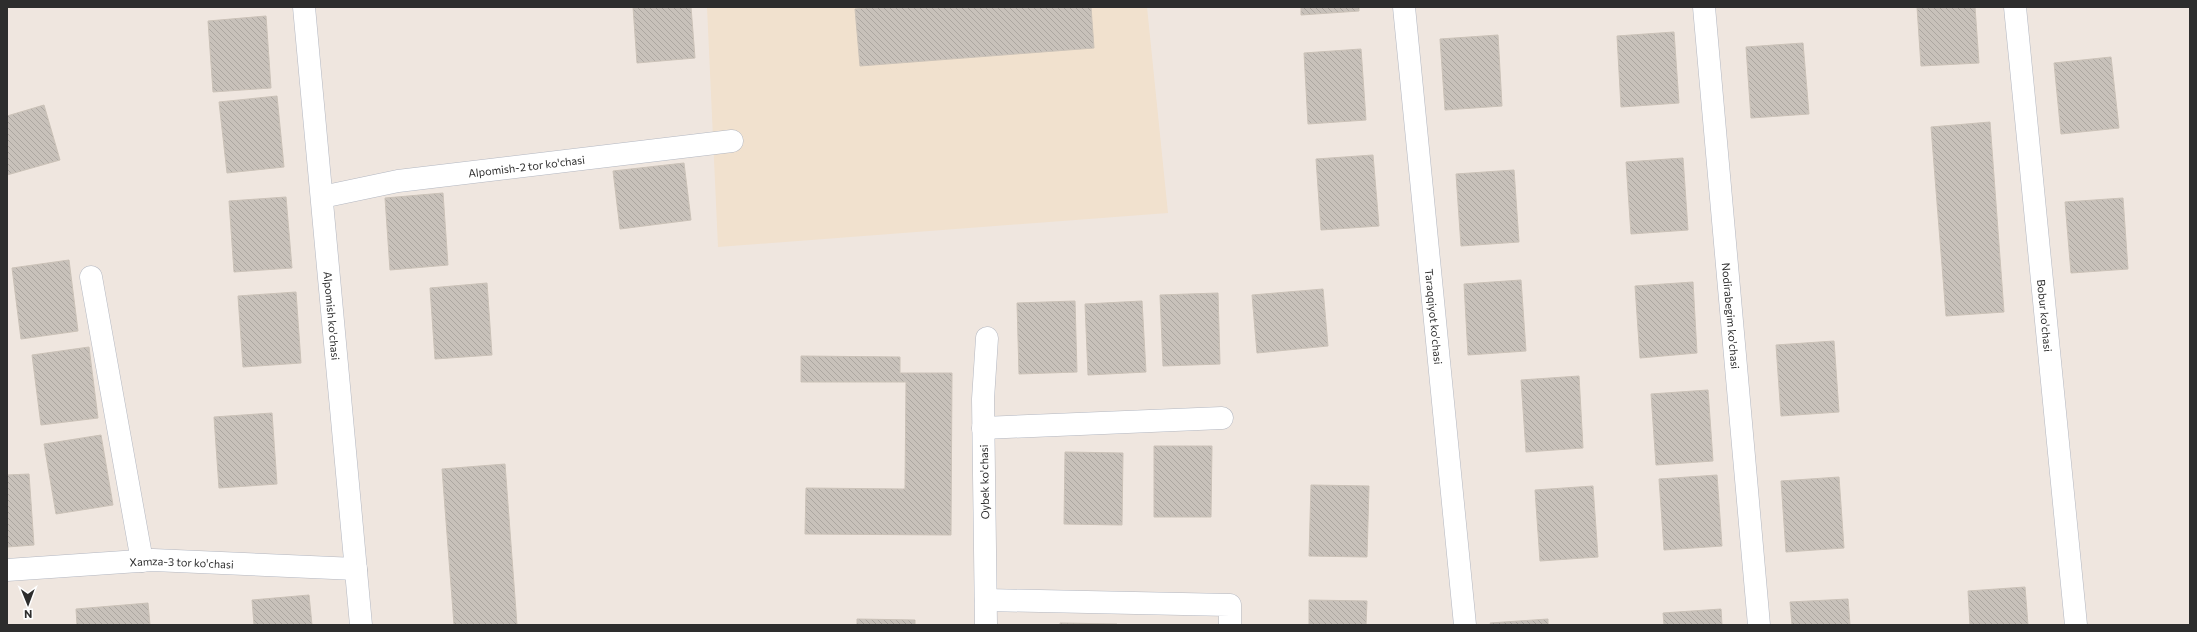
<svg xmlns="http://www.w3.org/2000/svg" width="2197" height="632" font-family="Commissioner,sans-serif">
<defs>
<pattern id="building-back-hatch" width="6" height="6" patternUnits="userSpaceOnUse"><rect width="6" height="6" fill="#c8c1ba"/><path d="M-1 5l2 2M0 0l6 6M5-1l2 2" fill="none" stroke="#aca6a0"/></pattern>
</defs>
<rect width="100%" height="100%" fill="#efe6df"/>
<polygon fill="#f1e1ce" points="707,7 1147,7 1168,213 718,247"/>
<g fill="url(#building-back-hatch)" stroke="#cbc2b8">
<polygon points="633,7 691,7 695,58 637,63"/>
<polygon points="876,7 1091,7 1094,48 860,66 855,9"/>
<polygon points="1301,7 1359,7 1359,11 1301,15"/>
<polygon points="1917,7 1975,7 1979,63 1921,66"/>
<polygon points="266,16 271,88 213,92 208,21"/>
<polygon points="1674,32 1679,103 1621,107 1617,36"/>
<polygon points="1498,35 1502,106 1445,110 1440,39"/>
<polygon points="1803,43 1809,114 1751,118 1746,47"/>
<polygon points="1361,49 1366,120 1308,124 1304,53"/>
<polygon points="2111,57 2119,128 2061,134 2054,63"/>
<polygon points="277,96 284,167 227,173 219,102"/>
<polygon points="44,105 60,160 7,175 7,116"/>
<polygon points="1990,122 2004,312 1946,316 1931,127"/>
<polygon points="1373,155 1379,226 1321,230 1316,159"/>
<polygon points="1683,158 1688,230 1631,234 1626,162"/>
<polygon points="684,163 691,220 620,229 613,171"/>
<polygon points="1514,170 1519,242 1461,246 1456,174"/>
<polygon points="443,193 448,265 390,270 385,198"/>
<polygon points="286,197 292,268 234,272 229,201"/>
<polygon points="2123,198 2128,269 2071,273 2065,202"/>
<polygon points="69,260 78,331 21,339 12,268"/>
<polygon points="1521,280 1526,351 1468,355 1464,284"/>
<polygon points="1693,282 1697,353 1640,358 1635,286"/>
<polygon points="487,283 492,355 435,359 430,288"/>
<polygon points="1323,289 1328,346 1257,353 1252,295"/>
<polygon points="296,292 301,363 243,367 238,296"/>
<polygon points="1218,293 1220,364 1163,366 1160,295"/>
<polygon points="1075,301 1077,372 1019,374 1017,303"/>
<polygon points="1142,301 1146,372 1088,375 1085,304"/>
<polygon points="1834,341 1839,412 1781,416 1776,345"/>
<polygon points="89,347 98,418 41,425 32,355"/>
<polygon points="801,356 900,357 900,373 952,373 951,535 805,534 806,488 905,489 906,382 801,382"/>
<polygon points="1579,376 1583,448 1526,452 1521,380"/>
<polygon points="1708,390 1713,461 1656,465 1651,394"/>
<polygon points="272,413 277,484 219,488 214,417"/>
<polygon points="101,435 113,505 56,514 44,444"/>
<polygon points="1154,446 1212,446 1211,517 1154,517"/>
<polygon points="1065,452 1123,453 1122,525 1064,524"/>
<polygon points="505,464 517,625 454,625 442,469"/>
<polygon points="29,474 34,545 7,547 7,475"/>
<polygon points="1717,475 1722,546 1664,550 1659,479"/>
<polygon points="1839,477 1844,548 1786,552 1781,481"/>
<polygon points="1311,485 1369,486 1367,557 1309,556"/>
<polygon points="1593,486 1598,557 1540,561 1535,490"/>
<polygon points="2025,587 2028,625 1970,625 1968,591"/>
<polygon points="309,595 312,625 254,625 252,600"/>
<polygon points="1848,599 1850,625 1792,625 1790,602"/>
<polygon points="1309,600 1367,601 1366,625 1309,625"/>
<polygon points="148,603 150,625 77,625 76,609"/>
<polygon points="1721,609 1722,625 1664,625 1663,613"/>
<polygon points="857,619 915,620 915,625 857,625"/>
<polygon points="1548,619 1548,625 1491,625 1490,623"/>
<polygon points="1060,623 1117,624 1117,625 1060,625"/>
</g>
<g fill="none" stroke-linecap="round" stroke-linejoin="round">
<defs>
<g id="minor">
<path id="s1" d="M304,7L361,625"/>
<path id="s2" d="M1404,7L1465,625"/>
<path id="s3" d="M1704,7L1759,625"/>
<path id="s4" d="M2015,7L2076,625"/>
<path id="s5" d="M322,197L398,181L732,141"/>
<polyline points="91,277 142,561"/>
<polyline points="983,428 1222,418"/>
<path id="s6" d="M7,570L153,560L356,569"/>
<polyline points="986,600 1230,605 1230,625"/>
<polyline points="986,625 983,399 987,338"/>
</g>
</defs>
<use href="#minor" stroke="#b3b7c1" stroke-width="23"/>
<use href="#minor" stroke="#fff" stroke-width="22"/>
</g>
<g text-anchor="middle" dominant-baseline="central" stroke-width="3" stroke-linejoin="round" paint-order="stroke">
<g font-size="11" fill="#2d2d2d" stroke="#fff">
<text stroke="none"><textPath href="#s5" startOffset="207">Alpomish-2 tor ko'chasi</textPath></text>
<text stroke="none"><textPath href="#s1" startOffset="310">Alpomish ko'chasi</textPath></text>
<text stroke="none"><textPath href="#s2" startOffset="311">Taraqqiyot ko'chasi</textPath></text>
<text stroke="none"><textPath href="#s3" startOffset="310">Nodirabegim ko'chasi</textPath></text>
<text stroke="none"><textPath href="#s4" startOffset="310">Bobur ko'chasi</textPath></text>
<text transform="translate(984 482) rotate(-91)">Oybek ko'chasi</text>
<text stroke="none"><textPath href="#s6" startOffset="175">Xamza-3 tor ko'chasi</textPath></text>
</g>
</g>
<rect width="2197" height="632" fill="none" stroke="#2d2d2d" stroke-width="16"/>
<g transform="translate(28 604) rotate(179)" stroke="#ffffff" stroke-width="3" paint-order="stroke">
<path d="M0-3L7 15L0 10L-7 15Z" fill="#2d2d2d"/>
<text y="-6" font-size="11" font-weight="bold" text-anchor="middle" fill="#2d2d2d">N</text>
</g>
</svg>
